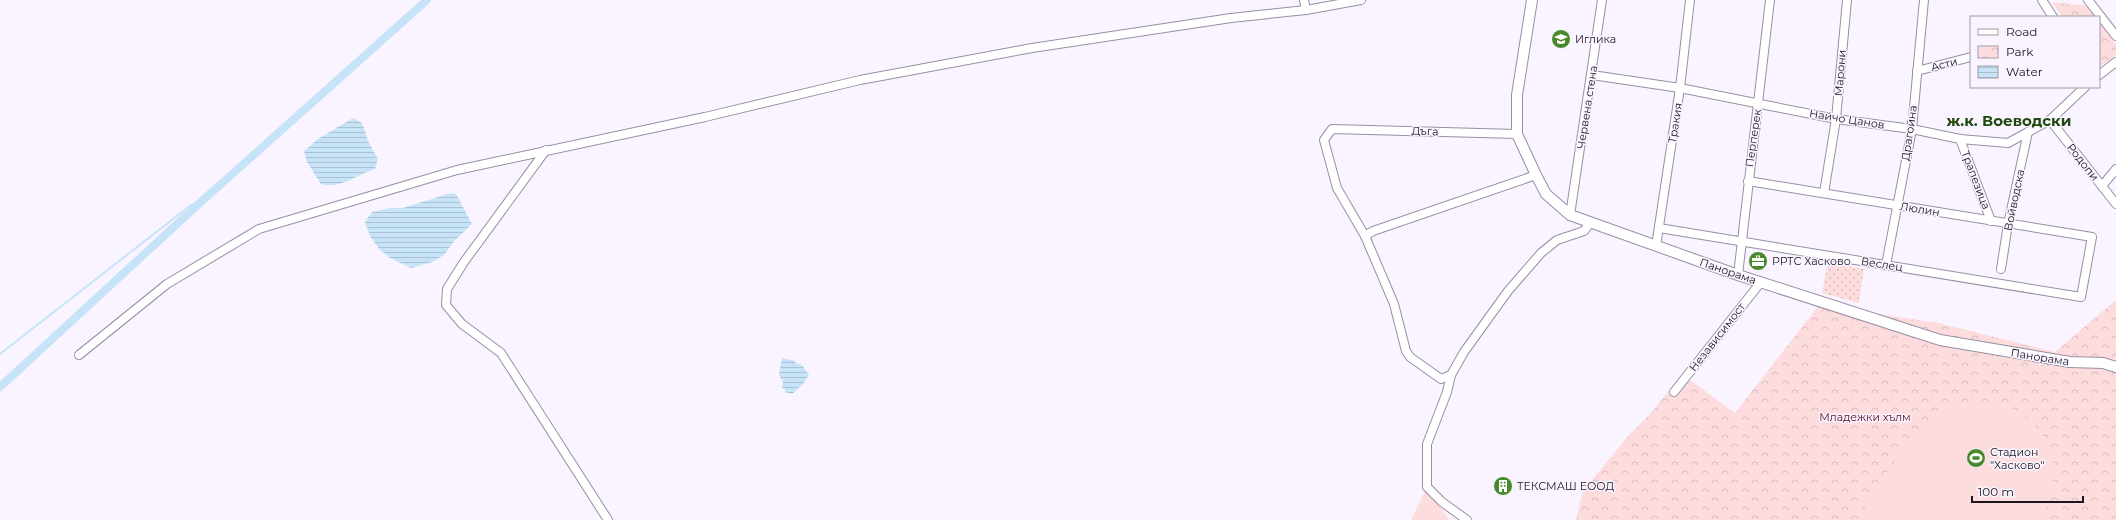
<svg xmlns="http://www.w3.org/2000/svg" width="2116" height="520" font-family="Montserrat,sans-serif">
<defs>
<pattern id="grass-dots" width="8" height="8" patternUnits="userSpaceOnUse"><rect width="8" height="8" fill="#fddcde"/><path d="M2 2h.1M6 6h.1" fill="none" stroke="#d8bcbe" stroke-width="1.8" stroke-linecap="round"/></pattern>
<pattern id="park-crowns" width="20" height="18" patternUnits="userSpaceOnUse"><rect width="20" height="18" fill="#fddcde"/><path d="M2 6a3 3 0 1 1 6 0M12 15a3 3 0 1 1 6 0" fill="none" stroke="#d8bcbe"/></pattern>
<pattern id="water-rules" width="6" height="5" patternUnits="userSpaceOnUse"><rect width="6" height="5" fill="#c6e3f8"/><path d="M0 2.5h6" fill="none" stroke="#aac2d4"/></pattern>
</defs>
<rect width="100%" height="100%" fill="#f9f4ff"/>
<polygon fill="url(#grass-dots)" points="1828,262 1864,269 1859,303 1822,293"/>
<g fill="url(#park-crowns)">
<polygon points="2052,2 2088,6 2096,17 2062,17"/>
<polygon points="2099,21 2116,44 2116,56 2099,67"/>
<polygon points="2116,300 2116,520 1576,520 1583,491 1629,435 1650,414 1682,374 1735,413 1822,301 1878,314 1938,323 2055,352"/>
</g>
<g fill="#fddcde">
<path d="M1986,402C2048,410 2071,469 2040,520H1861C1866,495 1915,431 1937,417C1952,407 1968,403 1986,402Z"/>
<polygon points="1427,487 1449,520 1411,520"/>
</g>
<g fill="url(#water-rules)">
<path d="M353,118L362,123L369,143L378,159L375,169C357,174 340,190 321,184L307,162L304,151L318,139Z"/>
<polygon points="451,193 456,194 472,224 455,240 444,255 432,262 411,268 390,258 379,249 370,236 365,222 372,212 391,208 403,208"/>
<polygon points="782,358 796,361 795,363 802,365 809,375 803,384 792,394 785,392 785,389 782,388 783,382 779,375"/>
</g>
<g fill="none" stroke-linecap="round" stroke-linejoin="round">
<polyline stroke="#c6e3f8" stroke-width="2" points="0,354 191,205 202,201"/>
<polyline stroke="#c6e3f8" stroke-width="8" points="0,387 202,201 427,0"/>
<defs>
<g id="minor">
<polyline points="1304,0 1306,10"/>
<polyline points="2042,0 2053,17"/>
<polyline points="2088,0 2116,36"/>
<polyline points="1917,71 1971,57"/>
<polyline points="1592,75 1680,88 1836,119 1912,129 1960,139 2008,143 2050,120 2085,87"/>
<polyline points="2099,75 2116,62"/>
<polyline points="2050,120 2116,204"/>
<polyline points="1960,139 1991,221"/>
<polyline points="546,150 464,262 447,289 446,305 462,324 501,353 608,520"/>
<polyline points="2102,186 2116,169"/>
<polyline points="1824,193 1836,119 1847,0"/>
<polyline points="1570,215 1602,0"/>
<polyline points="1659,228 2081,297 2092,237 1748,181"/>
<polyline points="1365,236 1373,231 1536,175"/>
<polyline points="1656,246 1680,88 1690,0"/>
<polyline points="1886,265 1912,129 1924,0"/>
<polyline points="2001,269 2008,224 2028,132"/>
<polyline points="1738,275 1770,0"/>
<polyline points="79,355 167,284 259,229 457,170 705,117 860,80 1032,48 1231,18 1306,10 1361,0"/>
<polyline points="1451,375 1441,379 1410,357 1406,351 1394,304 1365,236 1337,188 1324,140 1332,129 1517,134"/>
<polyline points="1674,392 1761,282"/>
<polyline points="1467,520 1442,502 1427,487 1427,444 1447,392 1451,375 1464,352 1508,291 1541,253 1557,240 1584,231 1590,223"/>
</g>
<polyline id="tertiary" points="1532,0 1517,95 1517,134 1536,175 1546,194 1570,215 1738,275 1940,340 2070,362 2103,363 2116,367"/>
</defs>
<use href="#minor" stroke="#998ea6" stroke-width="10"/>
<use href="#tertiary" stroke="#998ea6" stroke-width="12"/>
<use href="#minor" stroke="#fff" stroke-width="8"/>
<use href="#tertiary" stroke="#fff" stroke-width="10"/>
</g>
<defs>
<symbol id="school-disc" viewBox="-11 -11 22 22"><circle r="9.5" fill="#47892b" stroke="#f9f4ff"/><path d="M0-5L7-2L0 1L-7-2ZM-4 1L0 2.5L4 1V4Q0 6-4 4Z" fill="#fff"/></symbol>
<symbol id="office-disc" viewBox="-11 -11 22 22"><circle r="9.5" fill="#47892b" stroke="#f9f4ff"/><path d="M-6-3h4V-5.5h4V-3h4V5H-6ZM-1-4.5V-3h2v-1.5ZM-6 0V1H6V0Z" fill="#fff"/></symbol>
<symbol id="stadium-disc" viewBox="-11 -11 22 22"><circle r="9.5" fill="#47892b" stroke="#f9f4ff"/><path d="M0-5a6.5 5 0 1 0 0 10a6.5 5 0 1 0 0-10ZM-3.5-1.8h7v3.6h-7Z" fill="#fff"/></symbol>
<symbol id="building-disc" viewBox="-11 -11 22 22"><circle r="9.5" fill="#47892b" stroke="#f9f4ff"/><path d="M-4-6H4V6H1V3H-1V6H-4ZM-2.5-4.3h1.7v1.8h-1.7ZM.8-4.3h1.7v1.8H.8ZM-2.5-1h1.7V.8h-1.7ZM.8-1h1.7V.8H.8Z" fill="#fff"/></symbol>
</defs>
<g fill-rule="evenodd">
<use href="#school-disc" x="1550" y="28" width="22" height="22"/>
<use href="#office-disc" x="1747" y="250" width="22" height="22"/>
<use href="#stadium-disc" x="1965" y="447" width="22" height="22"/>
<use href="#building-disc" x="1492" y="475" width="22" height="22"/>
</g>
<g text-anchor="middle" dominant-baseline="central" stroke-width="3" stroke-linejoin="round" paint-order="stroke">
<g font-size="11" fill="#1a161f" stroke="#f9f4ff" text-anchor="start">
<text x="1575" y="39">Иглика</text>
<text x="1772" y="261">РРТС Хасково</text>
<text x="1990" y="452">Стадион<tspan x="1990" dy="13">"Хасково"</tspan></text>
<text x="1517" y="486">ТЕКСМАШ ЕООД</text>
</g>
<g font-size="11" fill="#1a161f" stroke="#f9f4ff">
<text transform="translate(1944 64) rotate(-14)">Асти</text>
<text transform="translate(1840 73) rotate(-85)">Марони</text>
<text transform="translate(1587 107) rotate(-81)">Червена стена</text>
<text transform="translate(1847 119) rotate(9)">Найчо Цанов</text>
<text transform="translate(1675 123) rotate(-81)">Тракия</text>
<text transform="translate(1425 131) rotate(2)">Дъга</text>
<text transform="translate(1909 133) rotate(-82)">Драгойна</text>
<text transform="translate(1753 138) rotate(-82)">Перперек</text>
<text transform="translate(2083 162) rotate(52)">Родопи</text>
<text transform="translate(1976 180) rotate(69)">Трапезица</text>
<text transform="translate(2014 200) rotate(-78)">Войводска</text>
<text transform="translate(1920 209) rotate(9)">Люлин</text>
<text transform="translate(1882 264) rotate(9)">Веслец</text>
<text transform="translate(1728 271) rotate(19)">Панорама</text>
<text transform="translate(1717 337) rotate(-52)">Независимост</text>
<text transform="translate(2040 357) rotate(9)">Панорама</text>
</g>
<g font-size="11" fill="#580b1f" stroke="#f9f4ff">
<text x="1865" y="417">Младежки хълм</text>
</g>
<g font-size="15" font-weight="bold" fill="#20490d" stroke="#f9f4ff">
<text x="2009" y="120">ж.к. Воеводски</text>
</g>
</g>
<rect x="1970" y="16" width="130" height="72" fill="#f9f4ff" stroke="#a09ba5"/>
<rect x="1978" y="29" width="20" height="6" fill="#ffffff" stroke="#a09ba5"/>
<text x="2006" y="36" font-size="12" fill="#1a161f">Road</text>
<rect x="1978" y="46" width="20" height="12" fill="url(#park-crowns)" stroke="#a09ba5"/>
<text x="2006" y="56" font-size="12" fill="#1a161f">Park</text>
<rect x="1978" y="66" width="20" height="12" fill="url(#water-rules)" stroke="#a09ba5"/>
<text x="2006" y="76" font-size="12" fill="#1a161f">Water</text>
<path d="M1972 496v6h111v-6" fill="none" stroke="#1a161f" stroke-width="2"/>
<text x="1978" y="496" font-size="12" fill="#1a161f" stroke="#f9f4ff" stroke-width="3" paint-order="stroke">100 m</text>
</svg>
